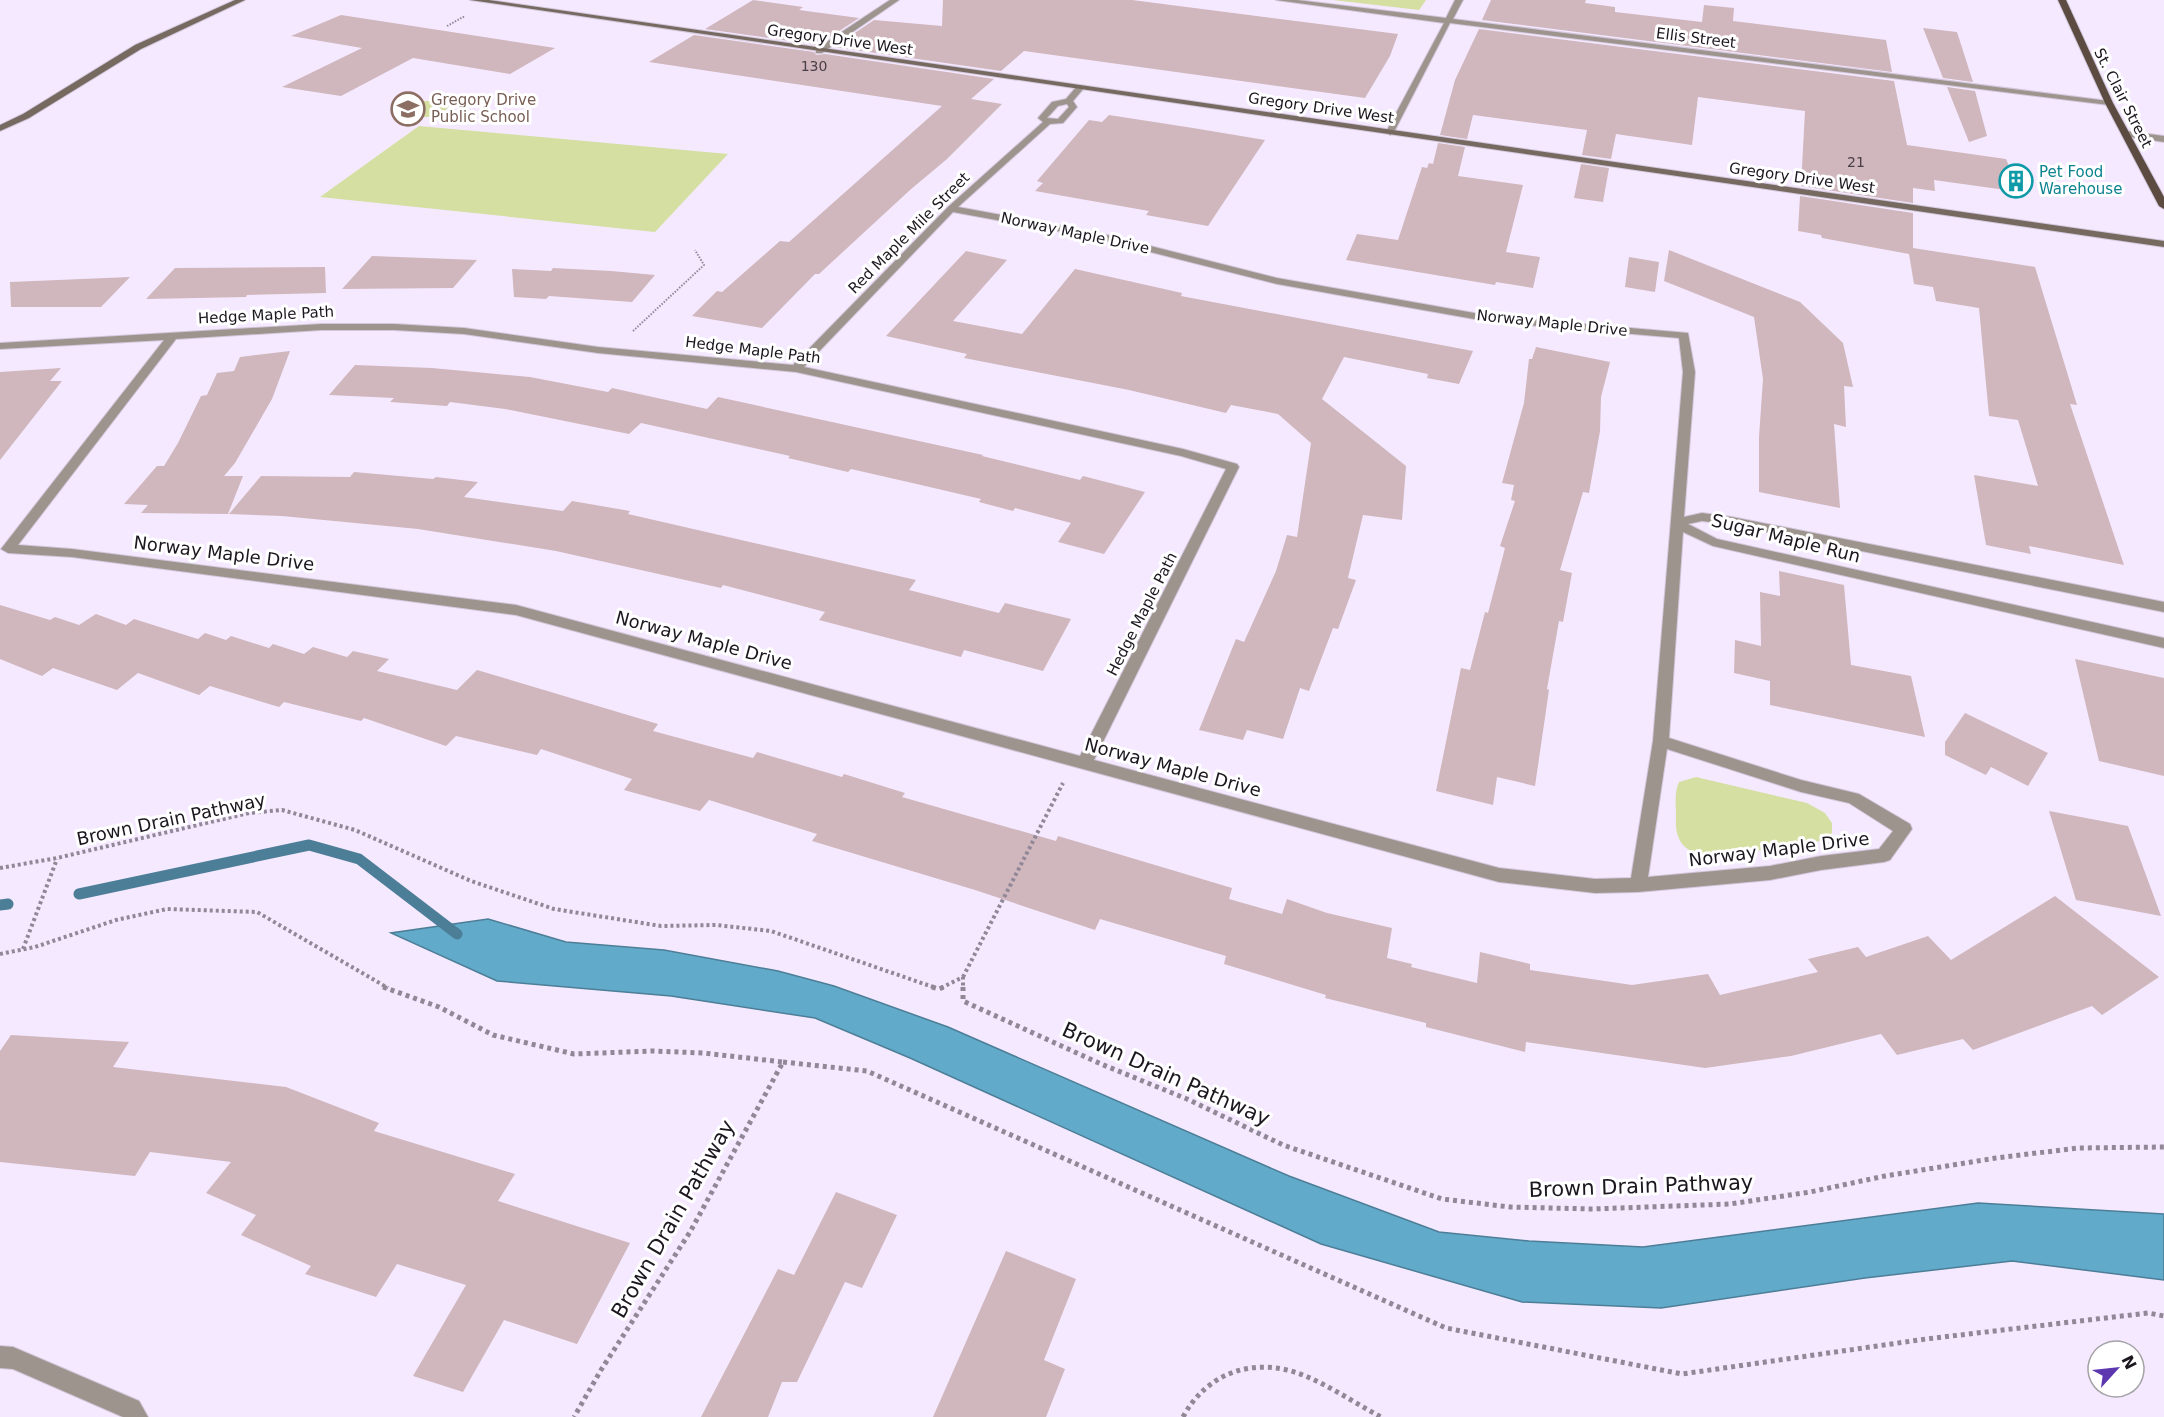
<svg xmlns="http://www.w3.org/2000/svg" width="2164" height="1417" font-family="'DejaVu Sans',sans-serif">
<rect width="100%" height="100%" fill="#f5e9ff"/>
<g fill="#d4dfa1">
<polygon points="1333,0 1426,0 1419,10"/>
<polygon points="409,101 453,101 440,117 394,117"/>
<polygon points="419,126 728,154 655,232 320,197"/>
<path d="M1696,777L1807,803L1825,813L1832,823V833L1826,840C1800,844 1708,862 1689,850C1678,843 1675,831 1676,818C1676,806 1674,793 1679,782Z"/>
</g>
<polygon fill="#62aaca" stroke="#4d7e97" stroke-width="1.5" points="488,919 566,942 664,950 778,971 834,986 948,1027 1289,1176 1439,1232 1529,1241 1643,1247 1978,1203 2164,1214 2164,1280 2012,1261 1865,1278 1661,1308 1522,1302 1321,1244 910,1058 815,1018 671,996 497,981 391,933"/>
<g fill="none" stroke-linecap="round" stroke-linejoin="round">
<g stroke="#4d7e97" stroke-width="11">
<polyline points="79,894 309,845 359,859 457,934"/>
<polyline points="0,905 8,904"/>
</g>
</g>
<g fill="#d0b6bd">
<polygon points="753,0 803,7 799,10 859,18 818,45 705,29"/>
<polygon points="943,0 1132,0 1398,34 1390,56 1365,98 1024,51 1001,71 834,47 874,20 942,26"/>
<polygon points="1491,0 1586,0 1585,3 1615,7 1615,12 1702,22 1704,5 1734,8 1733,21 1886,40 1892,72 1482,20"/>
<polygon points="341,15 555,48 510,74 413,58 341,96 282,87 362,48 291,36"/>
<polygon points="1923,28 1957,32 1973,82 1943,78"/>
<polygon points="1479,29 1894,81 1907,145 2006,159 2020,192 1934,180 1935,191 1913,188 1913,203 1801,186 1805,111 1698,97 1692,145 1616,134 1611,159 1582,155 1587,130 1473,115 1467,139 1440,135 1455,80"/>
<polygon points="694,35 814,52 816,55 825,54 994,79 971,99 1002,104 947,159 910,190 819,274 815,274 762,328 692,316 717,291 722,292 780,241 789,242 942,106 649,62"/>
<polygon points="1947,87 1975,91 1987,136 1969,142"/>
<polygon points="1109,115 1193,128 1265,140 1208,226 1146,215 1149,211 1035,191 1043,183 1037,181 1089,120 1102,122"/>
<polygon points="1438,143 1465,147 1458,176 1523,185 1506,252 1540,257 1533,288 1496,282 1495,285 1346,260 1357,234 1398,240 1422,167 1427,168 1429,163 1433,164"/>
<polygon points="1581,164 1609,168 1603,202 1574,198"/>
<polygon points="1800,196 1913,213 1913,248 2035,267 2077,405 2070,404 2124,565 2029,546 2031,554 1986,545 1974,475 2038,486 2018,420 1989,416 1979,308 1936,301 1933,287 1914,284 1909,254 1822,238 1821,235 1798,231"/>
<polygon points="1669,250 1800,302 1843,343 1853,387 1844,386 1846,427 1834,424 1840,508 1759,492 1759,437 1763,379 1754,317 1664,281"/>
<polygon points="966,251 1007,260 953,321 1022,334 1075,269 1182,293 1181,296 1473,351 1459,384 1427,378 1428,374 1344,357 1322,399 1406,466 1402,520 1363,515 1348,578 1356,580 1338,629 1333,628 1309,691 1300,688 1283,739 1247,730 1243,740 1199,730 1236,639 1244,642 1276,571 1287,535 1297,537 1311,443 1278,414 1231,405 1226,413 1129,390 964,358 967,354 886,336"/>
<polygon points="372,256 477,260 453,288 342,289"/>
<polygon points="1629,257 1659,262 1655,292 1625,287"/>
<polygon points="325,267 326,293 247,295 246,297 146,299 175,268"/>
<polygon points="553,268 611,271 655,275 632,302 549,296 546,299 514,297 512,269 551,271"/>
<polygon points="130,277 101,307 11,307 10,282"/>
<polygon points="1536,347 1610,362 1601,397 1600,431 1589,493 1583,492 1560,570 1572,573 1563,622 1559,621 1547,689 1549,690 1535,786 1497,777 1493,805 1436,791 1461,668 1470,670 1485,612 1488,613 1505,548 1500,546 1515,501 1511,500 1514,485 1502,483 1524,403 1529,359 1532,359"/>
<polygon points="290,351 272,399 235,463 224,476 243,476 228,514 141,513 148,505 124,504 157,466 164,466 178,443 201,396 207,395 217,373 234,371 240,357"/>
<polygon points="355,365 432,368 530,377 608,392 612,388 707,409 718,397 983,455 982,456 1080,480 1083,476 1145,492 1104,554 1058,542 1071,523 1015,508 1013,511 979,502 981,499 921,485 851,469 848,472 788,458 790,456 641,423 629,434 505,409 450,402 447,406 390,402 394,398 329,395"/>
<polygon points="61,368 50,381 62,381 0,460 0,372"/>
<polygon points="354,472 433,479 436,477 478,482 464,497 563,511 572,501 630,511 628,514 916,580 909,590 999,613 1005,603 1071,619 1043,671 964,650 961,657 819,620 825,612 723,585 721,588 556,551 418,529 282,516 229,514 261,476 350,477"/>
<polygon points="1779,571 1844,585 1851,665 1911,676 1925,737 1770,705 1770,681 1734,673 1735,640 1761,646 1760,592 1780,596"/>
<polygon points="0,605 50,620 55,617 79,625 96,614 126,625 134,619 198,639 205,633 226,640 231,636 269,648 273,644 304,654 313,647 347,657 353,651 389,659 377,671 457,690 477,670 658,724 653,731 753,758 757,752 842,777 844,774 905,793 902,797 1056,841 1058,836 1232,888 1229,899 1282,914 1287,899 1327,913 1392,928 1387,958 1412,964 1411,967 1477,983 1480,952 1530,964 1530,970 1632,985 1708,974 1720,995 1818,972 1808,959 1858,947 1866,957 1928,936 1951,960 2055,896 2159,977 2102,1015 2092,1006 1973,1050 1963,1039 1897,1055 1881,1034 1791,1056 1705,1068 1526,1042 1525,1052 1426,1027 1426,1023 1325,998 1326,995 1224,964 1226,956 1100,919 1095,930 975,890 812,841 817,834 709,800 700,811 624,790 632,779 541,749 537,755 456,736 446,746 364,718 361,721 284,702 279,707 210,686 199,695 138,673 117,690 53,668 42,676 0,659"/>
<polygon points="2075,659 2164,678 2164,776 2099,761"/>
<polygon points="1965,713 2048,753 2028,786 1991,767 1986,775 1945,755 1945,742"/>
<polygon points="2049,811 2128,826 2161,916 2076,900"/>
<polygon points="11,1035 129,1042 113,1067 286,1087 379,1123 374,1131 515,1174 498,1201 630,1243 577,1344 504,1320 463,1392 413,1376 466,1285 397,1264 376,1297 305,1274 311,1266 241,1235 256,1215 206,1193 231,1162 150,1152 135,1176 0,1162 0,1051"/>
<polygon points="836,1192 897,1215 862,1288 845,1282 797,1382 782,1382 768,1417 701,1417 778,1269 794,1275"/>
<polygon points="1006,1251 1076,1279 1044,1360 1065,1369 1046,1417 933,1417"/>
</g>
<g fill="none" stroke-linecap="round" stroke-linejoin="round">
<defs>
<polygon id="lane" points="2126,131 2164,136 2164,142 2123,136 2122,134"/>
<g id="street">
<polygon points="890,0 899,0 822,53 816,53 816,49"/>
<polygon points="1276,0 1297,0 1446,18 1455,0 1463,0 1453,19 2109,101 2113,103 2109,105 1450,23 1394,132 1390,135 1386,132 1444,23"/>
<path d="M1077,86L1084,88L1073,101L1077,107L1063,123L1050,124L958,207L1095,232L1277,278L1491,316L1688,333L1695,372L1684,517L1702,513L1732,517L2164,602V612L1732,525L1702,521L1688,524L1717,539L2164,638V648L1713,546L1683,532L1669,738L1801,780L1859,794L1910,824L1912,829L1890,860L1884,862L1821,870L1770,880L1638,892L1595,893L1499,882L516,615L72,557L8,553L1,549L164,340L0,349V343L321,324H394L464,328L598,347L793,365L948,207L1043,122L1038,118L1052,102L1066,99ZM1067,104L1069,107L1058,119L1047,118L1058,106ZM953,212L1095,238L1277,284L1491,322L1679,338L1683,372L1653,741L1631,878L1595,879L1499,868L1094,760L1239,467L1237,464L1183,449L804,367ZM321,330H394L464,334L598,353L796,372L1181,456L1226,469L1080,756L516,605L72,549L18,545L176,339ZM1667,749L1801,792L1849,803L1893,831L1879,849L1821,856L1770,866L1648,877Z"/>
<polygon points="0,1346 13,1347 139,1401 148,1417 123,1417 13,1369 0,1368"/>
</g>
<g id="secondary">
<polygon points="235,0 245,0 141,49 29,118 0,131 0,125 23,114 135,45"/>
<polygon points="470,0 489,0 2164,241 2164,247"/>
</g>
<polygon id="primary" points="2058,0 2066,0 2113,103 2164,197 2164,209 2159,206 2105,103"/>
</defs>
<use href="#lane" stroke="#d2c7db" stroke-width="2"/>
<use href="#street" stroke="#d2c7db" stroke-width="2"/>
<use href="#secondary" stroke="#d2c7db" stroke-width="2"/>
<use href="#primary" stroke="#d2c7db" stroke-width="2"/>
<g stroke="#908897" stroke-width="2" stroke-dasharray="1.5 1.5" stroke-linecap="butt">
<polyline points="447,26 465,16"/>
<polyline points="633,331 704,265 695,250"/>
</g>
<g stroke="#908897" stroke-width="4" stroke-dasharray="3 3" stroke-linecap="butt">
<polyline points="0,868 57,858 249,813 282,810 355,830 471,881 554,909 661,926 716,925 771,931 936,988"/>
<polyline points="23,949 57,859"/>
<polyline points="0,954 35,947 116,920 167,909 257,912 388,988"/>
<polyline points="963,977 1063,783"/>
<polyline points="941,988 963,977 963,988"/>
</g>
<g stroke="#908897" stroke-width="5" stroke-dasharray="4 4" stroke-linecap="butt">
<polyline points="383,987 439,1007 493,1035 574,1054 653,1051 703,1053 783,1062 690,1232 601,1370 574,1417"/>
<polyline points="932,987 939,989 944,987"/>
<polyline points="963,987 963,1001 1101,1064 1187,1099 1283,1145 1442,1199 1510,1207 1592,1209 1730,1204 1810,1192 1885,1176 1996,1158 2078,1148 2164,1147"/>
<polyline points="783,1062 867,1071 1446,1328 1682,1374 1926,1339 2148,1313 2164,1316"/>
<path d="M1183,1417C1207,1372 1255,1356 1303,1375C1330,1386 1355,1403 1381,1417"/>
</g>
<use href="#lane" fill="#9d948d" fill-rule="evenodd"/>
<use href="#street" fill="#9d948d" fill-rule="evenodd"/>
<use href="#secondary" fill="#766960" fill-rule="evenodd"/>
<use href="#primary" fill="#5b4b40" fill-rule="evenodd"/>
</g>
<defs>
<symbol id="school-ring" viewBox="-11 -11 22 22"><circle r="9.5" fill="#fff" stroke="#8d6e63" stroke-width="1.5"/><path d="M0-5L7-2L0 1L-7-2ZM-4 1L0 2.5L4 1V4Q0 6-4 4Z" fill="#8d6e63"/></symbol>
<symbol id="building-ring" viewBox="-11 -11 22 22"><circle r="9.5" fill="#fff" stroke="#0f9aa8" stroke-width="1.5"/><path d="M-4-6H4V6H1V3H-1V6H-4ZM-2.5-4.3h1.7v1.8h-1.7ZM.8-4.3h1.7v1.8H.8ZM-2.5-1h1.7V.8h-1.7ZM.8-1h1.7V.8H.8Z" fill="#0f9aa8"/></symbol>
</defs>
<g fill-rule="evenodd">
<use href="#school-ring" x="389" y="90" width="38" height="38"/>
<use href="#building-ring" x="1997" y="162" width="38" height="38"/>
</g>
<g text-anchor="middle" dominant-baseline="central" stroke-width="6" stroke-linejoin="round" paint-order="stroke">
<g font-size="14" fill="#493f46">
<text x="814" y="66">130</text>
<text x="1856" y="162">21</text>
</g>
<g font-size="15" fill="#1c171f" stroke="#fff">
<text transform="translate(1696 38) rotate(7)">Ellis Street</text>
<text transform="translate(840 40) rotate(8)">Gregory Drive West</text>
<text transform="translate(2123 98) rotate(63)">St. Clair Street</text>
<text transform="translate(1321 108) rotate(8)">Gregory Drive West</text>
<text transform="translate(1802 178) rotate(8)">Gregory Drive West</text>
<text transform="translate(909 233) rotate(-45)">Red Maple Mile Street</text>
<text transform="translate(1075 233) rotate(12)">Norway Maple Drive</text>
<text transform="translate(266 315) rotate(-3)">Hedge Maple Path</text>
<text transform="translate(1552 323) rotate(6)">Norway Maple Drive</text>
<text transform="translate(753 350) rotate(7)">Hedge Maple Path</text>
<text transform="translate(1142 614) rotate(-63)">Hedge Maple Path</text>
</g>
<g font-size="15" fill="#785e54" stroke="#fff" text-anchor="start">
<text x="431" y="100">Gregory Drive<tspan x="431" dy="17">Public School</tspan></text>
</g>
<g font-size="15" fill="#0d838f" stroke="#fff" text-anchor="start">
<text x="2039" y="172">Pet Food<tspan x="2039" dy="17">Warehouse</tspan></text>
</g>
<g font-size="18" fill="#1c171f" stroke="#fff">
<text transform="translate(1786 538) rotate(14)">Sugar Maple Run</text>
<text transform="translate(224 553) rotate(7)">Norway Maple Drive</text>
<text transform="translate(704 640) rotate(15)">Norway Maple Drive</text>
<text transform="translate(1173 767) rotate(15)">Norway Maple Drive</text>
<text transform="translate(171 819) rotate(-12)">Brown Drain Pathway</text>
<text transform="translate(1779 849) rotate(-7)">Norway Maple Drive</text>
</g>
<g font-size="21" fill="#1c171f" stroke="#fff">
<text transform="translate(1166 1074) rotate(24)">Brown Drain Pathway</text>
<text transform="translate(1641 1186) rotate(-2)">Brown Drain Pathway</text>
<text transform="translate(673 1219) rotate(-60)">Brown Drain Pathway</text>
</g>
</g>
<g transform="translate(2116 1369) rotate(63)"><circle r="28" fill="#ffffff" stroke="#a4a2a5" stroke-width="1.5"/>
<path d="M0-4.5L10 22L0 15L-10 22Z" fill="#5d37af"/>
<text y="-9" font-size="16" font-weight="bold" text-anchor="middle" fill="#1c171f">N</text>
</g>
</svg>
